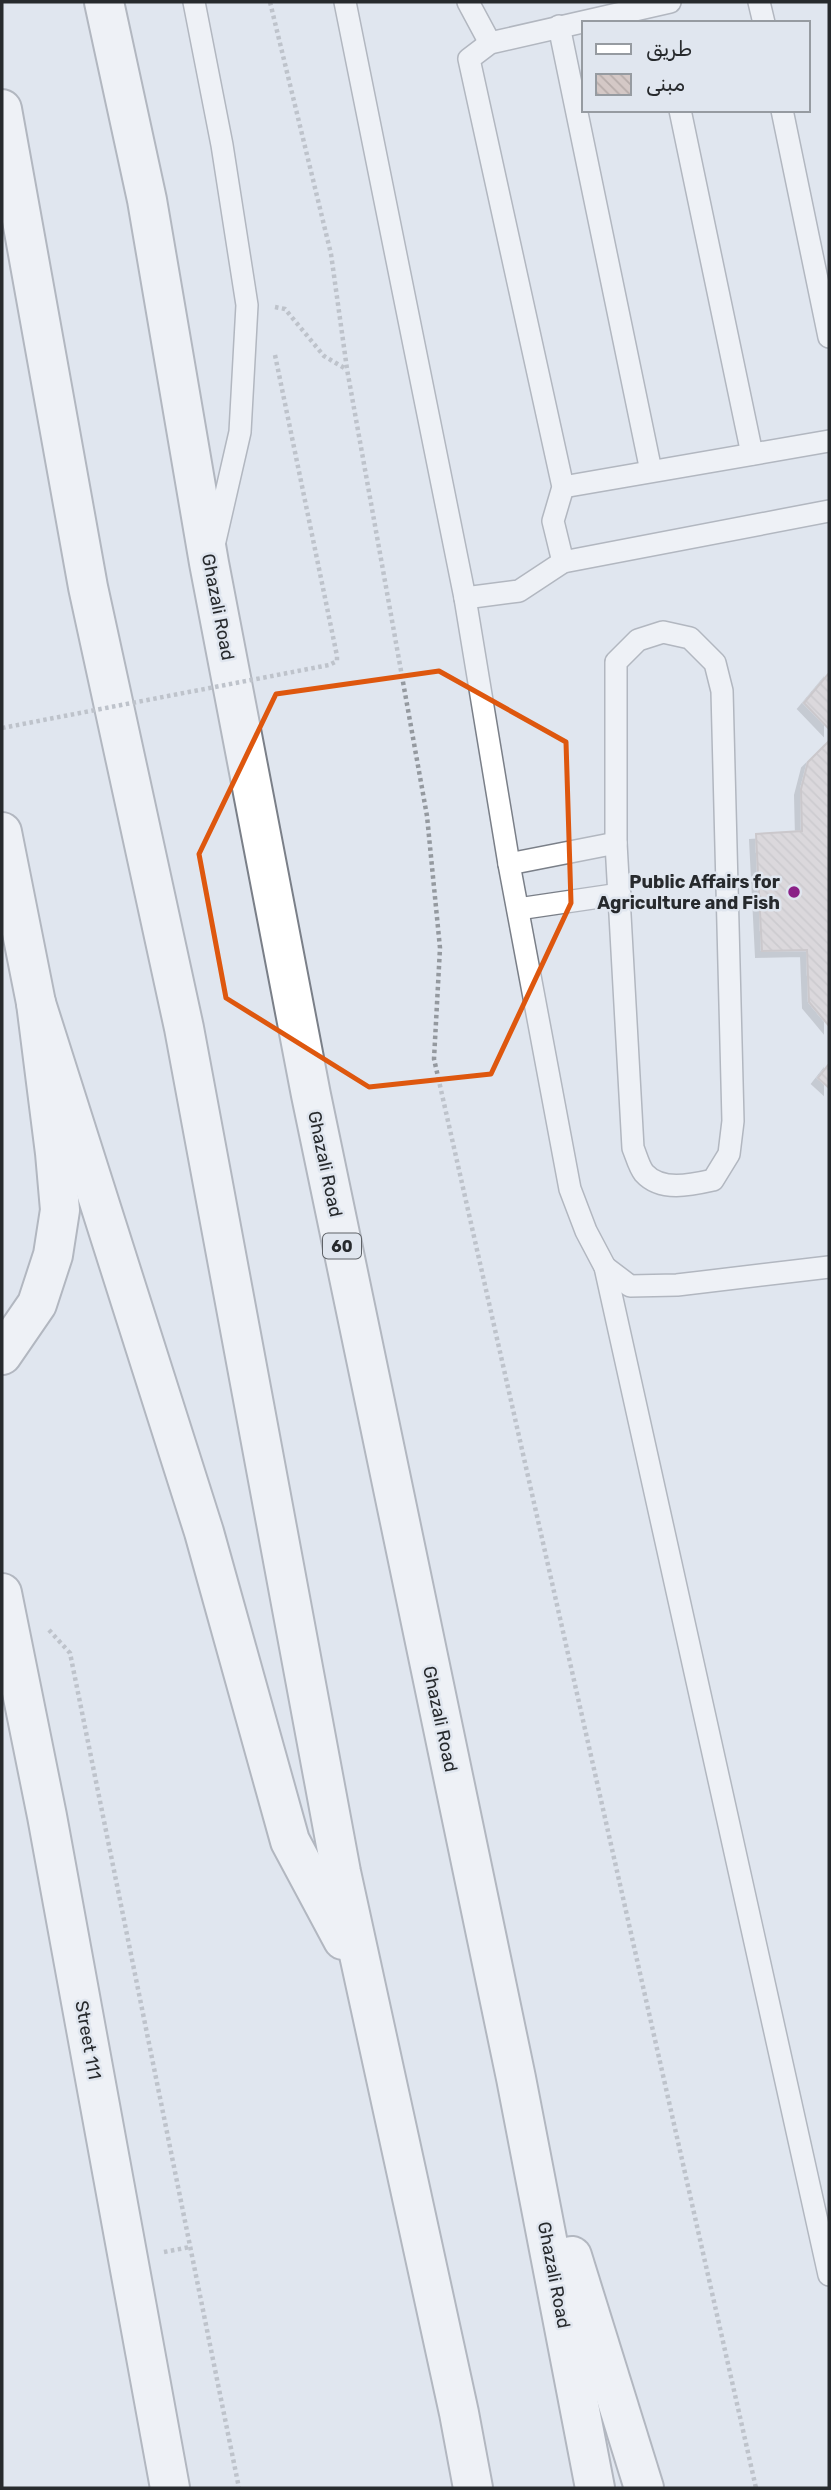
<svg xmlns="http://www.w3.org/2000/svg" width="831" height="2490" font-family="Rubik,'Noto Sans Arabic',sans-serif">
<defs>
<pattern id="building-back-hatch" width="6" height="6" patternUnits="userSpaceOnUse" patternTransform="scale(1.75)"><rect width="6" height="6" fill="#d4c8c6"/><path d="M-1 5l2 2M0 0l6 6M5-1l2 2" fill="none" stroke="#b6acaa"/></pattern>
<filter id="shadow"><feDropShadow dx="-6" dy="6" stdDeviation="0" flood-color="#0004"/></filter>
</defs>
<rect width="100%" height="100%" fill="#e0e6ef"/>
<g fill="url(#building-back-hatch)" stroke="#b1a5a2" stroke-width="2" filter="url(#shadow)">
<polygon points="829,673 829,729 804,703"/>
<polygon points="829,741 829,1026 809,1002 807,950 762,951 756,834 802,831 801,789 808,762"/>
<polygon points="829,1064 829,1088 818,1078"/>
</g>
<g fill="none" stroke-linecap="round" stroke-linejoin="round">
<defs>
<g id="service">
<polyline points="194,2 222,145 247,305 240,432 215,541"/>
<polyline points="345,2 465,598 509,864 570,1189 586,1231 605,1267 829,2275"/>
<polyline points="468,2 490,43"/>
<polyline points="759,2 764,23"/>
<polyline points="559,26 651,471"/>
<polyline points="680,110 752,454"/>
<polyline points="782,110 829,337"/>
<polyline points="563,487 829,441"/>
<polyline points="563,562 553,521 563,487 469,59 490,43 670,2"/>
<polyline points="465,598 519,591 563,562 829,511"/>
<path d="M663,632L690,638L715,663L722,691L733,1121L729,1154L713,1180C691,1185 661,1192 644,1173C639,1167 636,1155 633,1148L616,843V662L638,640Z"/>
<polyline points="509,864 616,843"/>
<polyline points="518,909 620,894"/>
<polyline points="605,1267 630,1286 677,1285 829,1267"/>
</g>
<polyline id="tertiary" points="2,1593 47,1816 170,2488"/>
<polyline id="primary" points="2,832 36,1003 55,1153 60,1210 53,1255 37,1304 2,1355"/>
<g id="motorway">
<polyline points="104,2 147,200 209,563 311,1095 516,2078 595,2488"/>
<polyline points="2,109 88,587 184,1028 341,1872 459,2413 473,2488"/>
<polyline points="36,1003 204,1532 290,1841 343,1940"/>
<polyline points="572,2256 644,2488"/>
</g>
</defs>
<use href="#service" stroke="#7a7f88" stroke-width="24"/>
<use href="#tertiary" stroke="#7a7f88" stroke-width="42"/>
<use href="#primary" stroke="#7a7f88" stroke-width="42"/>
<use href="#motorway" stroke="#7a7f88" stroke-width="42"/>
<g stroke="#94999f" stroke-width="4.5" stroke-dasharray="3.5 3.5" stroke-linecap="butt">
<polyline points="270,2 331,254 347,369 427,816 440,948 434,1059 756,2488"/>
<polyline points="275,307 285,309 324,356 346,369"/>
<polyline points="275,355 337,656 337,661 329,665"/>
<polyline points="49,1630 70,1653 239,2488"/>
<polyline points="164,2252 190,2247"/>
</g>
<use href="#service" stroke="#fff" stroke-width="21"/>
<use href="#tertiary" stroke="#fff" stroke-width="38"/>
<use href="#primary" stroke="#fff" stroke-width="38"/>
<use href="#motorway" stroke="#fff" stroke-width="38"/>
<polyline stroke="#94999f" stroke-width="4.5" stroke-dasharray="3.5 3.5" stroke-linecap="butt" points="2,728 329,665"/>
</g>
<path d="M0 0H831V2490H0ZM439,671L566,742L571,903L491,1074L369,1087L226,998L199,854L276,694Z" fill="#e0e6ef" fill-opacity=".55" fill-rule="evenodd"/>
<path fill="none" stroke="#de570e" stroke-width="5" stroke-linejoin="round" d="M439,671L566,742L571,903L491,1074L369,1087L226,998L199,854L276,694Z"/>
<circle fill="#8a2187" stroke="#e0e6ef" stroke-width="2.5" cx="794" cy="892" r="7"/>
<g text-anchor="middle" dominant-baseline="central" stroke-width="5" stroke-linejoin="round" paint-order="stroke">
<rect fill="#e0e6ef" stroke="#5e6267" stroke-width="2" x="323" y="1233.5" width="38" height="25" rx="5"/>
<g font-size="16" font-weight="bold" fill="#272a2d">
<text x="342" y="1246">60</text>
</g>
<g font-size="18" fill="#272a2d" stroke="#e0e6ef">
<text transform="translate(218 607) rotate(79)">Ghazali Road</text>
<text transform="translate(325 1164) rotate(78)">Ghazali Road</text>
<text transform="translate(440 1719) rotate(78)">Ghazali Road</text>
<text transform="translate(88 2040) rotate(80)">Street 111</text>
<text transform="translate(554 2275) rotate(79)">Ghazali Road</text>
</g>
<g font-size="18" font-weight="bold" fill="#272a2d" stroke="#e0e6ef" text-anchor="end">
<text x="780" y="882">Public Affairs for<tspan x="780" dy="21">Agriculture and Fish</tspan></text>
</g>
</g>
<rect width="831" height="2490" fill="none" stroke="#272a2d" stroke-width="7"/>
<rect x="582" y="21" width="228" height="91" fill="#e0e6ef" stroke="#969ba1" stroke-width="2"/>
<rect x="596" y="44" width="35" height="10" fill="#ffffff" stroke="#969ba1" stroke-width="2"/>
<text x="646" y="56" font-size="21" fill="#272a2d">طريق</text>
<rect x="596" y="74" width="35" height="21" fill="url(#building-back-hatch)" stroke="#969ba1" stroke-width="2"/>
<text x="646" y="91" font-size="21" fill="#272a2d">مبنى</text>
</svg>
